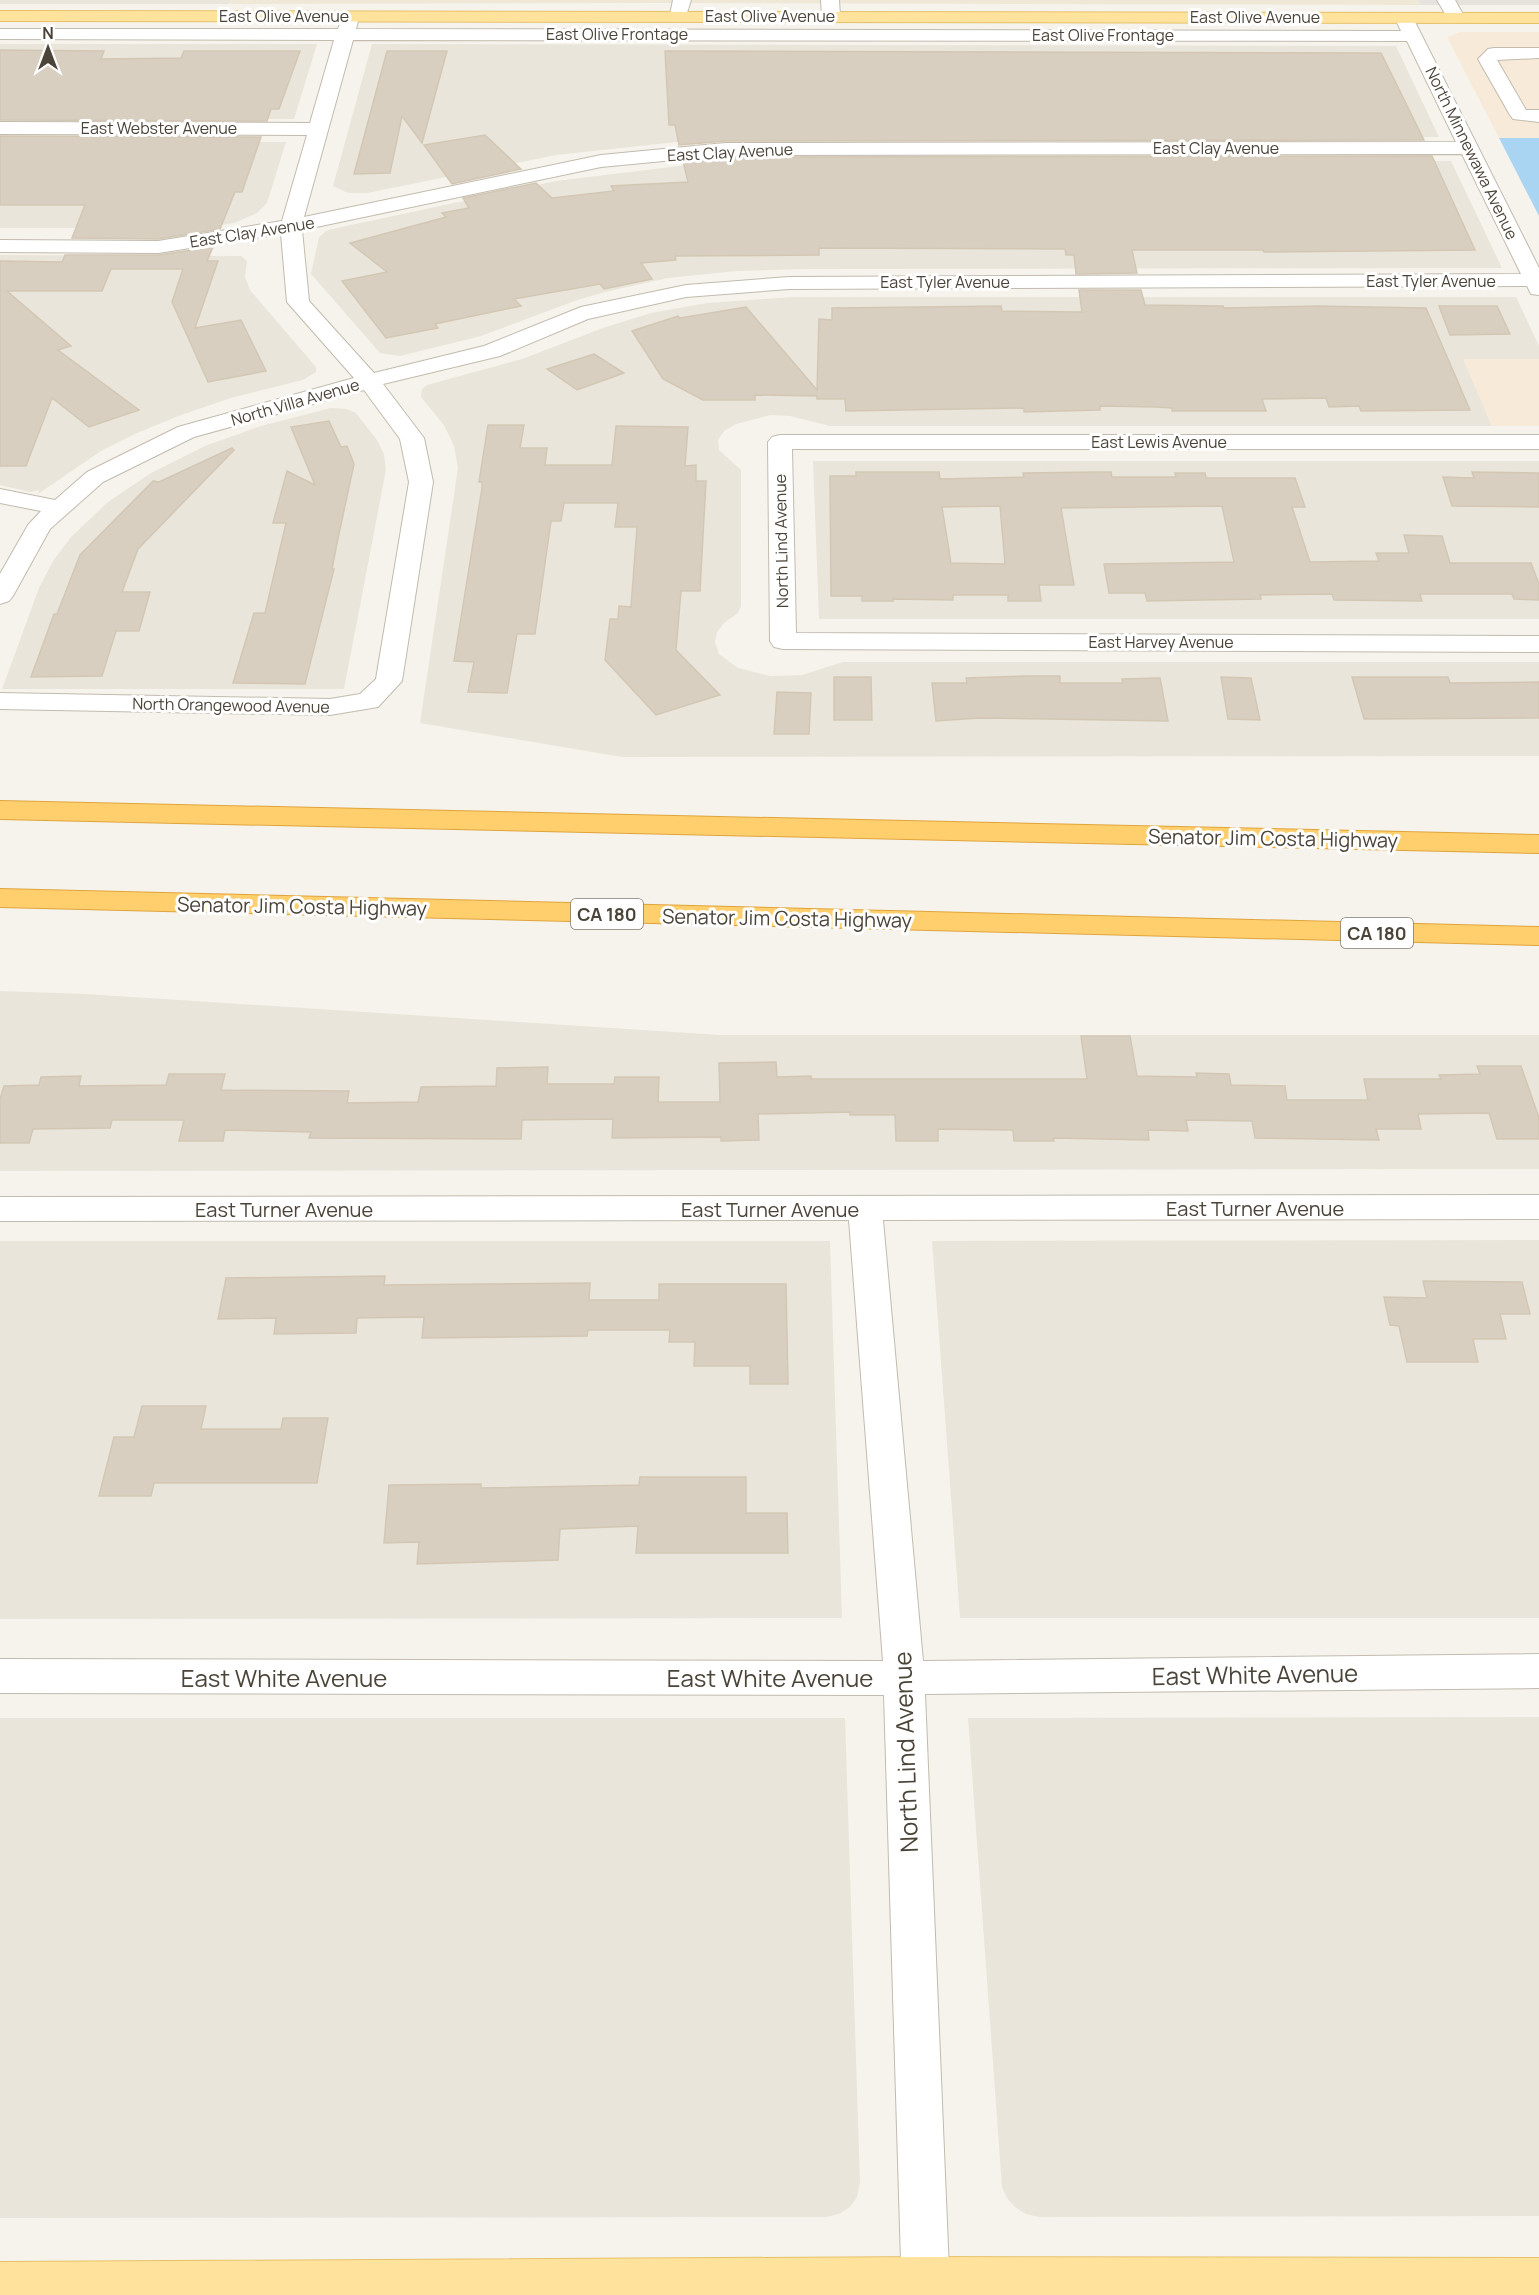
<svg xmlns="http://www.w3.org/2000/svg" width="1539" height="2295" font-family="Manrope,sans-serif">
<rect width="100%" height="100%" fill="#f6f3ec"/>
<g fill="#eae5da">
<polygon points="0,0 231,0 229,4 0,4"/>
<polygon points="0,44 317,44 294,119 0,119"/>
<polygon points="372,44 1396,46 1439,137 799,137 695,140 556,155 367,193 348,193 333,186"/>
<polygon points="0,142 286,142 267,203 257,213 234,223 202,228 0,228"/>
<polygon points="872,161 1451,161 1502,268 803,269 737,271 668,278 609,291 577,300 481,336 400,356 380,353 311,274 319,237 328,230 556,181 687,165"/>
<polygon points="0,255 241,256 247,261 245,277 250,290 316,367 316,372 303,380 231,398 181,415 137,433 101,451 38,494 39,490 30,492 0,485"/>
<polygon points="793,297 1516,297 1539,346 1539,359 1464,359 1492,426 830,426 790,416 771,415 736,424 724,431 718,440 719,450 741,470 741,606 738,613 724,623 717,632 715,642 719,654 738,668 770,676 802,675 843,662 1539,662 1539,756 622,757 420,723 458,468 454,446 444,425 421,397 422,389 427,385 522,359 603,328 651,313 707,303"/>
<polygon points="331,408 346,409 356,413 377,440 384,454 386,470 344,689 2,689 39,588 53,561 71,537 108,502 151,473 205,446 261,426"/>
<polygon points="813,461 1539,461 1539,619 819,619"/>
<polygon points="0,991 86,994 720,1035 1539,1035 1539,1169 0,1171"/>
<polygon points="1539,1240 1539,1618 960,1618 932,1241"/>
<polygon points="0,1241 830,1241 842,1618 0,1619"/>
<polygon points="1539,1717 1539,2216 1039,2217 1026,2214 1015,2207 1007,2198 1002,2187 968,1718"/>
<polygon points="0,1718 845,1718 860,2183 857,2197 850,2207 839,2214 826,2217 0,2218"/>
</g>
<g fill="#f7ead8">
<polygon points="1460,32 1539,32 1539,138 1499,138 1447,37"/>
<polygon points="1463,359 1539,359 1539,426 1492,426"/>
</g>
<polygon fill="#e6e2dd" points="1418,0 1539,0 1539,5 1421,5"/>
<polygon fill="#efe8d6" points="231,0 1418,0 1421,5 665,3 230,4"/>
<polygon fill="#a9d4f2" points="1499,138 1539,138 1539,216"/>
<g fill="#d8cfc1" stroke="#d3c7b4" stroke-width="1.5" fill-rule="evenodd">
<polygon points="0,50 104,51 101,59 181,58 184,51 300,51 279,109 271,109 267,121 0,120"/>
<polygon points="387,51 447,51 422,143 402,116 390,173 354,174"/>
<polygon points="665,51 1381,53 1424,140 726,141 679,145 675,125 669,125"/>
<polygon points="485,135 521,169 452,184 424,145"/>
<polygon points="0,136 261,137 242,192 235,192 220,229 158,239 72,238 85,205 0,205"/>
<polygon points="1432,156 1475,250 1264,252 1263,250 1132,250 1137,273 1076,274 1074,255 1066,255 1065,249 819,248 819,255 675,256 676,260 641,263 652,279 604,289 600,284 514,299 521,306 435,324 438,328 386,338 342,281 387,272 350,243 446,217 442,213 469,208 463,198 536,183 552,198 614,191 611,186 688,182 683,161 726,157"/>
<polygon points="213,247 207,261 218,261 195,328 241,320 266,371 208,382 172,302 183,269 111,269 102,291 7,291 71,346 58,350 139,410 89,427 52,398 26,466 0,466 0,261 62,262 65,255 158,255"/>
<polygon points="1079,290 1141,290 1145,305 1223,306 1224,308 1318,306 1426,308 1470,410 1361,411 1359,406 1329,407 1326,398 1262,399 1266,411 1172,411 1172,408 1156,407 1100,406 1100,410 1024,412 1024,408 846,411 845,399 817,399 817,396 755,395 755,400 703,400 663,379 632,331 678,316 680,318 746,307 817,390 819,319 832,320 832,308 1001,306 1002,311 1082,312"/>
<polygon points="1439,306 1497,306 1510,334 1450,335"/>
<polygon points="594,354 624,373 577,390 547,369"/>
<polygon points="329,421 341,447 347,446 354,464 337,543 332,569 334,569 305,684 233,683 254,613 265,613 286,523 273,523 287,471 315,485 291,427"/>
<polygon points="488,425 524,425 520,448 547,448 545,465 612,465 616,426 688,427 685,466 696,465 696,481 706,481 700,591 681,591 676,650 720,695 656,715 605,660 610,619 618,619 619,606 631,607 637,527 615,527 618,503 564,503 561,521 551,521 535,634 517,634 507,693 468,692 474,662 454,661 482,488 482,482 479,482"/>
<polygon points="232,448 234,450 138,549 122,592 150,592 139,631 116,631 102,676 31,677 54,614 57,614 80,555 153,481 159,482"/>
<path d="M856,472H939L940,479L1024,477L1023,473L1096,472H1111L1112,477H1176L1175,473H1205L1206,478H1295L1305,507H1292L1310,562L1379,561L1376,553H1409L1404,535L1442,536L1450,563H1531L1539,584V600L1514,599L1512,594H1420L1422,601L1334,600L1332,594L1260,595L1261,599L1147,601L1145,593H1109L1104,564L1234,562L1222,506L1061,508L1074,585H1039L1041,601H1008V595H953V600L893,599V601H862V596H831L830,476H856ZM1000,506L1005,564L951,563L942,507Z"/>
<polygon points="1472,472 1539,473 1539,507 1452,506 1443,477 1474,478"/>
<polygon points="1026,676 1060,676 1060,683 1123,683 1122,679 1160,678 1168,721 979,718 936,721 932,683 967,683 966,678"/>
<polygon points="834,677 871,677 872,720 834,720"/>
<polygon points="1221,677 1251,678 1260,720 1228,719"/>
<polygon points="1352,677 1448,677 1450,683 1539,682 1539,718 1364,719"/>
<polygon points="777,692 811,693 809,734 774,734"/>
<polygon points="1081,1036 1130,1036 1137,1076 1197,1077 1196,1073 1229,1074 1231,1085 1285,1086 1287,1100 1368,1100 1364,1079 1441,1079 1439,1075 1480,1074 1477,1066 1521,1066 1539,1118 1539,1139 1497,1139 1489,1113 1418,1114 1421,1129 1376,1129 1379,1140 1255,1138 1252,1121 1186,1120 1188,1131 1148,1130 1149,1140 1053,1138 1054,1141 1014,1141 1013,1130 938,1129 938,1141 896,1141 895,1115 850,1115 850,1112 758,1114 759,1140 721,1141 721,1137 612,1138 613,1119 522,1120 521,1139 309,1138 311,1132 225,1130 223,1141 179,1141 184,1120 112,1120 110,1128 33,1129 29,1143 0,1143 0,1099 4,1086 39,1085 41,1077 81,1076 79,1086 166,1085 169,1074 225,1074 221,1090 349,1091 347,1103 418,1102 421,1087 496,1086 497,1068 548,1067 547,1084 614,1084 615,1077 659,1077 658,1102 720,1102 719,1063 776,1062 777,1077 811,1076 811,1079 1087,1079"/>
<polygon points="385,1276 384,1285 590,1283 589,1300 659,1300 659,1284 786,1284 788,1384 750,1384 750,1366 694,1366 695,1342 669,1342 670,1330 588,1330 587,1336 422,1338 424,1317 357,1318 356,1333 274,1334 276,1318 218,1319 226,1278"/>
<polygon points="1423,1281 1522,1282 1530,1314 1500,1314 1506,1339 1473,1339 1478,1362 1407,1362 1399,1326 1390,1325 1384,1297 1427,1298"/>
<polygon points="142,1406 206,1406 201,1429 281,1429 283,1418 328,1418 317,1483 154,1483 151,1496 99,1496 114,1437 134,1437"/>
<polygon points="640,1477 746,1477 746,1513 787,1513 788,1553 636,1553 638,1526 560,1529 558,1560 417,1564 419,1542 384,1543 389,1485 481,1484 481,1488 639,1485"/>
</g>
<g fill="none" stroke-linecap="round" stroke-linejoin="round">
<defs>
<g id="minor">
<polygon points="673,0 691,0 685,19 673,19 670,15"/>
<polygon points="821,0 839,0 840,16 837,20 825,20 822,16"/>
<polygon points="1437,0 1455,0 1465,18 1462,22 1450,22"/>
<path d="M350,12L356,13L359,17L356,29L1401,31L1395,18L1398,14H1410L1413,18L1539,268V295L1531,294L1527,286L789,289L686,297L588,319L500,356L383,384L424,438L433,482L402,681L378,707L330,715L0,709V693L330,699L360,694L376,679L409,482L400,439L364,390L194,437L103,482L50,529L13,596L9,601L0,604V574L28,525L41,511L0,503V489L55,500L87,472L178,427L354,378L287,302L281,234L158,253L0,252V240L158,241L282,221L307,135L0,134V122L310,123L334,40L0,39V29H338L344,13ZM353,40L1407,41L1456,142L726,143L601,155L304,217ZM1462,154L1521,274L789,277L686,285L581,307L484,346L374,373L309,301L302,230L601,167L726,155Z"/>
<polygon points="1494,48 1539,48 1539,58 1497,60 1526,110 1539,110 1539,122 1513,119 1510,115 1478,59 1488,49"/>
<polygon points="780,435 1539,435 1539,449 792,449 796,633 1539,636 1539,652 783,649 774,647 770,641 768,442 772,437"/>
<polygon points="1539,1195 1539,1219 883,1220 923,1661 1539,1654 1539,1688 925,1694 950,2295 902,2295 884,1695 0,1693 0,1659 883,1661 849,1220 0,1221 0,1197"/>
</g>
<g id="major">
<polygon points="0,11 1539,13 1539,23 0,21"/>
<polygon points="925,2257 1539,2258 1539,2295 0,2295 0,2262"/>
</g>
<g id="highway">
<polygon points="0,801 1539,835 1539,853 0,819"/>
<polygon points="0,889 1539,927 1539,945 0,907"/>
</g>
</defs>
<use href="#minor" stroke="#c2bbae" stroke-width="2"/>
<use href="#major" stroke="#e6c16a" stroke-width="2"/>
<use href="#highway" stroke="#e0a43c" stroke-width="2"/>
<use href="#minor" fill="#fff" fill-rule="evenodd"/>
<use href="#major" fill="#ffe39c" fill-rule="evenodd"/>
<use href="#highway" fill="#ffcf6e" fill-rule="evenodd"/>
</g>
<g text-anchor="middle" dominant-baseline="central" stroke-width="6" stroke-linejoin="round" paint-order="stroke">
<g font-size="16" fill="#4b4439" stroke="#fff">
<text x="284" y="16">East Olive Avenue</text>
<text x="770" y="16">East Olive Avenue</text>
<text x="1255" y="17">East Olive Avenue</text>
<text x="617" y="34">East Olive Frontage</text>
<text x="1103" y="35">East Olive Frontage</text>
<text x="159" y="128">East Webster Avenue</text>
<text x="1216" y="148">East Clay Avenue</text>
<text transform="translate(730 152) rotate(-3)">East Clay Avenue</text>
<text transform="translate(1472 153) rotate(64)">North Minnewawa Avenue</text>
<text transform="translate(252 232) rotate(-9)">East Clay Avenue</text>
<text x="1431" y="281">East Tyler Avenue</text>
<text x="945" y="282">East Tyler Avenue</text>
<text transform="translate(295 402) rotate(-16)">North Villa Avenue</text>
<text x="1159" y="442">East Lewis Avenue</text>
<text transform="translate(781 541) rotate(-91)">North Lind Avenue</text>
<text x="1161" y="642">East Harvey Avenue</text>
<text transform="translate(231 705) rotate(1)">North Orangewood Avenue</text>
</g>
<g fill="#fff" stroke="#817c74" stroke-width="1.5">
<rect x="571" y="899" width="72" height="30" rx="4.5"/>
<rect x="1341" y="918" width="72" height="30" rx="4.5"/>
</g>
<g font-size="18" font-weight="bold" fill="#4b4439">
<text x="607" y="914">CA 180</text>
<text x="1377" y="933">CA 180</text>
</g>
<g font-size="20" fill="#4b4439" stroke="#fff">
<text transform="translate(1273 838) rotate(1)">Senator Jim Costa Highway</text>
<text transform="translate(302 906) rotate(1)">Senator Jim Costa Highway</text>
<text transform="translate(787 918) rotate(1)">Senator Jim Costa Highway</text>
<text x="1255" y="1208">East Turner Avenue</text>
<text x="284" y="1209">East Turner Avenue</text>
<text x="770" y="1209">East Turner Avenue</text>
</g>
<g font-size="24" fill="#4b4439" stroke="#fff">
<text transform="translate(1255 1674) rotate(-1)">East White Avenue</text>
<text x="284" y="1677">East White Avenue</text>
<text x="770" y="1677">East White Avenue</text>
<text transform="translate(905 1752) rotate(-92)">North Lind Avenue</text>
</g>
</g>
<g transform="translate(48 48)" stroke="#ffffff" stroke-width="4.5" paint-order="stroke">
<path d="M0-4.5L10 22L0 15L-10 22Z" fill="#4b4439"/>
<text y="-9" font-size="16" font-weight="bold" text-anchor="middle" fill="#4b4439">N</text>
</g>
</svg>
